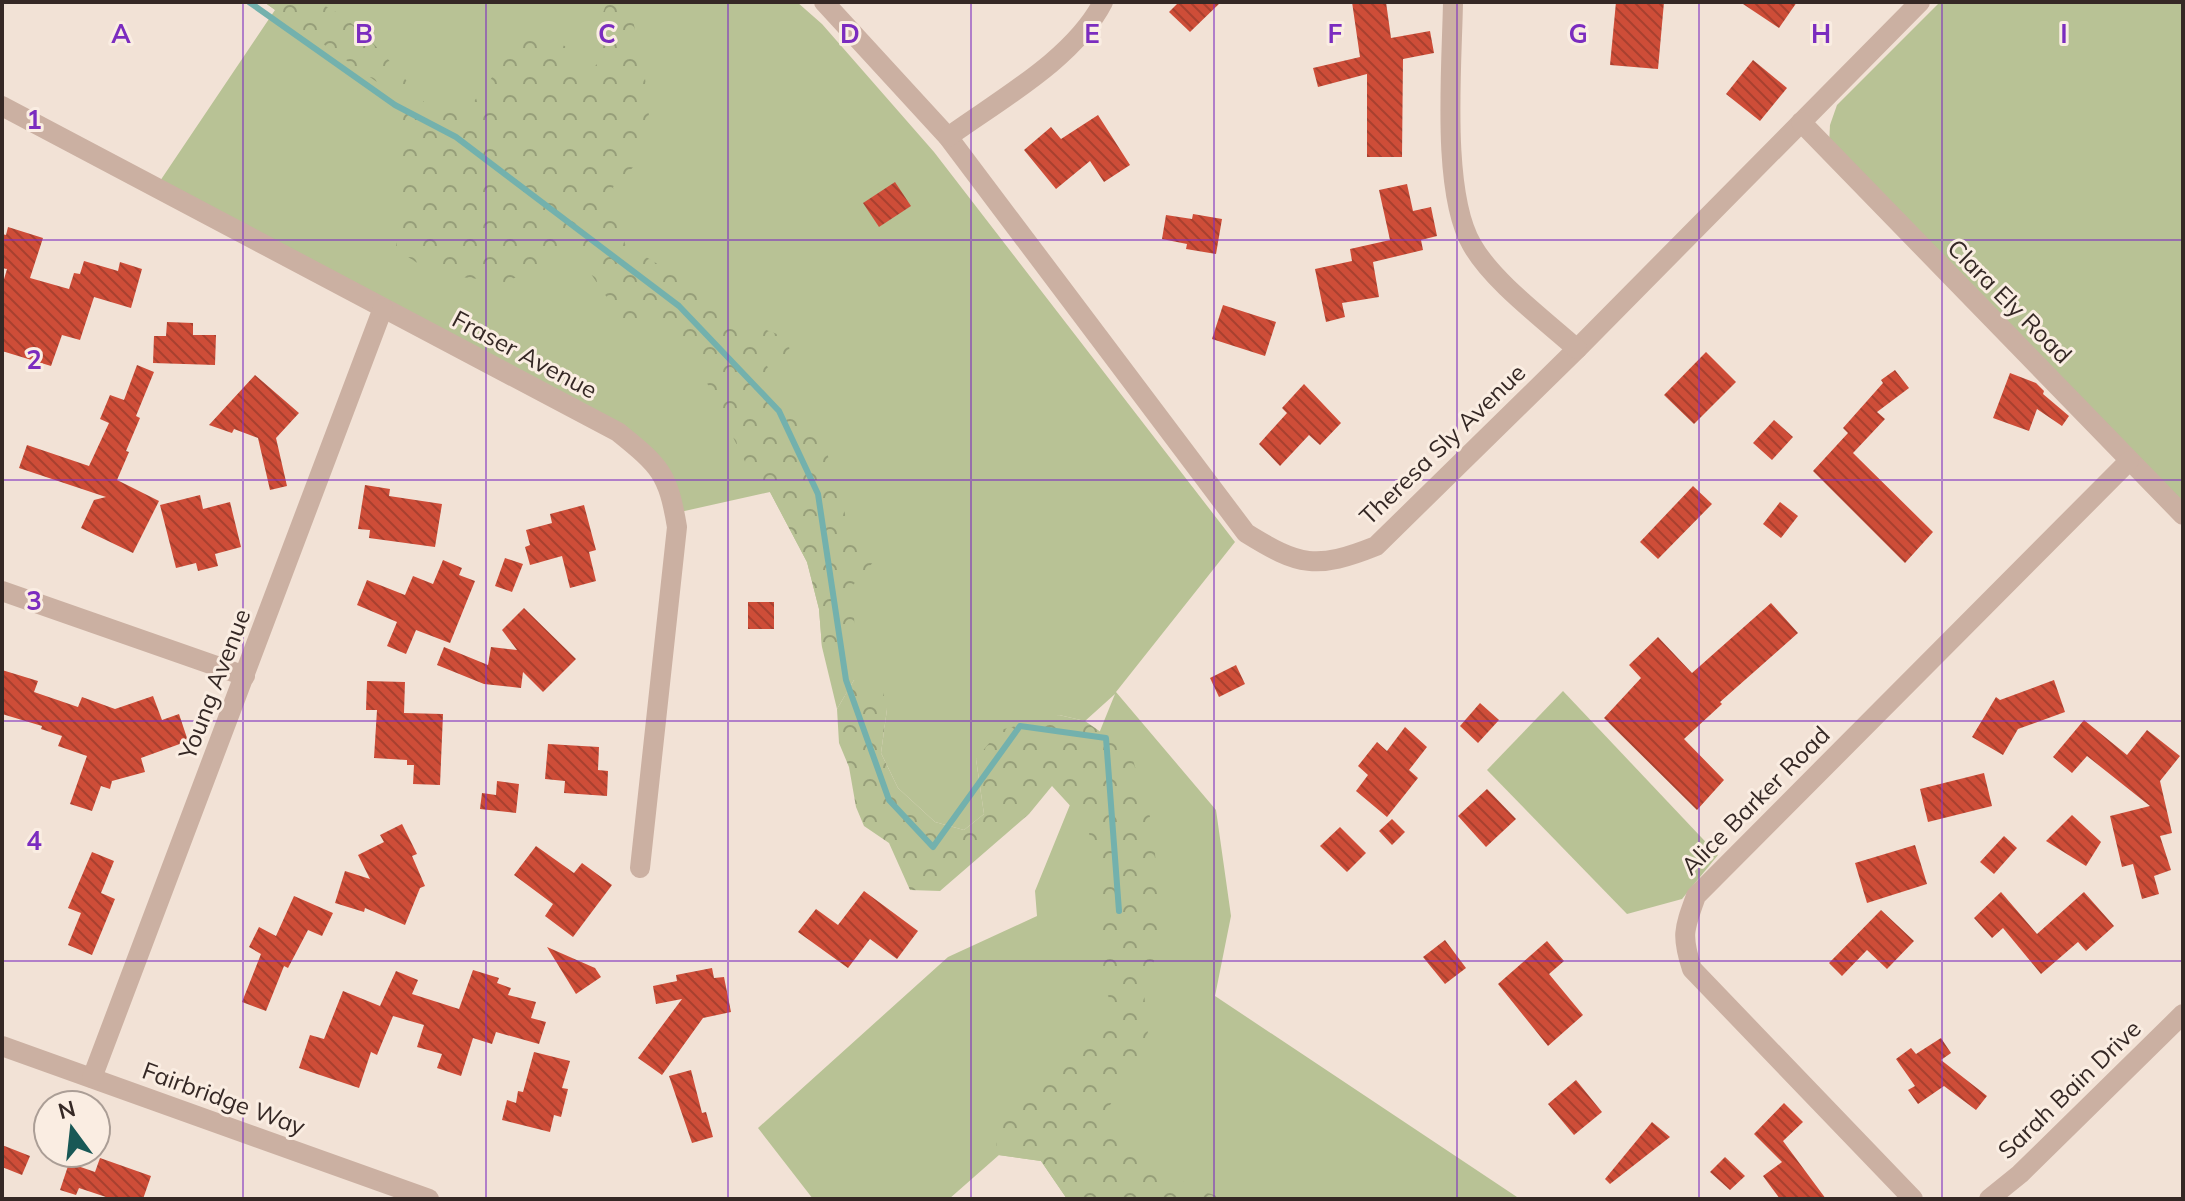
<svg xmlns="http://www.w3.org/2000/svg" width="2185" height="1201" font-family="Mulish,sans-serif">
<defs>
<pattern id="forest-crowns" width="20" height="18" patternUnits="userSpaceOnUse" patternTransform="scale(2)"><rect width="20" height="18" fill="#b8c295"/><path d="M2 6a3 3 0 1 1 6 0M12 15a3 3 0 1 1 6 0" fill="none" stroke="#969e79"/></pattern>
<pattern id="building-back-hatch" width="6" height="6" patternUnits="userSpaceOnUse" patternTransform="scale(2)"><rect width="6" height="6" fill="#ce4d38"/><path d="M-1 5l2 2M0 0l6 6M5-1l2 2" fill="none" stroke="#a8402f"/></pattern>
</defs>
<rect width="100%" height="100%" fill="#f2e2d6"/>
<g fill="#b8c295">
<polygon points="264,2 797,2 822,24 934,152 1235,542 1116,692 1216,810 1231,916 1215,996 1520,1199 1067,1199 1041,1161 999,1155 949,1199 813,1199 758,1128 948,957 1037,916 1035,891 1115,694 1085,721 1059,715 976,759 984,814 964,830 935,822 898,788 881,753 887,709 854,680 837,709 822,647 819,609 807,562 770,492 680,512 659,457 158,184 275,10"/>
<polygon points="1940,2 2183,2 2183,510 1829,145 1830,125 1837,105"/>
<polygon points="1563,691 1718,855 1682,899 1627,914 1487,770"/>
</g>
<g fill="url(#forest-crowns)">
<path d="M264,2C279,2 300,0 314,2C351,11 401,73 424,102L472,104L523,36L565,46L589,74L603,56L598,26L607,2H634L632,15C639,53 662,127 639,160C632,170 621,178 613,187L625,244L682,279L722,314L788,338L791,362L766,364L788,404L827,453L842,499L851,544L869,541L876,559L853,585L855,644L822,647L819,609L807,562L770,492L754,480L709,388L697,355L656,322L621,318L576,252L505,282L434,274L396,249L401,99Z"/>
<polygon points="854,680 881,683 887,709 881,753 898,788 935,822 964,830 984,814 976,759 1000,730 1059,715 1085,721 1118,744 1133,760 1153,827 1162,945 1143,983 1148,1032 1132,1072 1106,1111 1131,1155 1201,1191 1228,1199 1067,1199 1041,1161 998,1155 995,1134 1046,1070 1116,1018 1106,990 1098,923 1098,874 1087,824 1052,786 1029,814 940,891 910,890 889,843 864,826 856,807 849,767 839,743 837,709"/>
</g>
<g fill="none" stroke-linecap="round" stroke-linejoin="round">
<polyline stroke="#73b1ad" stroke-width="6" points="249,2 395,105 456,137 679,306 779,411 818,494 846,680 889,800 933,847 1020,726 1106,738 1119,911"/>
</g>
<g fill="url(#building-back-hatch)">
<polygon points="1179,2 1221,2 1190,32 1169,12"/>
<polygon points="1352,2 1386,2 1391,38 1430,31 1434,53 1403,59 1402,157 1367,157 1367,74 1318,87 1313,68 1360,57"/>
<polygon points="1616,2 1664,2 1658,69 1610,65"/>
<polygon points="1740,2 1797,2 1779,28"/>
<polygon points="1753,60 1787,88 1760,121 1726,94"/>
<polygon points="1098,115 1130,165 1104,182 1090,161 1056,189 1024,150 1051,127 1061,139"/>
<polygon points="895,182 911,206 879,227 863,203"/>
<polygon points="1407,184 1413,211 1431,207 1437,236 1421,240 1423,250 1373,262 1379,297 1342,303 1345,317 1326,322 1315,269 1352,261 1350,249 1390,240 1379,190"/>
<polygon points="1193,214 1222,219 1216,254 1186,249 1187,244 1162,239 1166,215 1192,219"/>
<polygon points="8,227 43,238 30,278 69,289 74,273 80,274 84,261 118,271 120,262 142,269 131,308 94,297 80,340 62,335 51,366 2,351 2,286 7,269 2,268 2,234 6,235"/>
<polygon points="1223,305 1276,322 1265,356 1212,339"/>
<polygon points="167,322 193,323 193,335 216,335 215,365 153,363 154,336 166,336"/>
<polygon points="1706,352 1736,382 1694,424 1664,395"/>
<polygon points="137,365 154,372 136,416 140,418 126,451 129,452 117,480 159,501 133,553 81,528 94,500 106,497 19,468 27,445 89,466 109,423 100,419 110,395 124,400"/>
<polygon points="1895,370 1909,388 1877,412 1885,419 1853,453 1933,532 1905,563 1813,471 1848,433 1843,428 1883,383 1881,380"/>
<polygon points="2010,373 2036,383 2044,391 2043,394 2069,416 2062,426 2037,409 2029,431 1993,418"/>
<polygon points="255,375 299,413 276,438 287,486 270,490 258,438 234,429 232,433 209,425"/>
<polygon points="1304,384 1341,423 1320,445 1309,435 1280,466 1259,444 1287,413 1282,408"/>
<polygon points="1774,420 1793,437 1772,460 1753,443"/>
<polygon points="365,485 390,489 389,496 442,504 435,547 369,538 370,530 358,529"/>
<polygon points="1693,486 1712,504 1658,559 1640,542"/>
<polygon points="200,495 203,509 230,502 241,547 215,554 218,566 198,571 196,563 176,568 160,505"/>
<polygon points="1780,502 1798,516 1781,538 1763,524"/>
<polygon points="584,505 596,550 589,552 596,581 570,588 562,556 530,565 525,547 530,545 526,530 552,523 550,514"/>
<polygon points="505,558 523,564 512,592 495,586"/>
<polygon points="443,560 462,568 459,575 475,581 450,643 416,630 406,654 387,646 397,622 357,605 367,580 405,595 413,576 433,584"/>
<rect x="748" y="602" width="26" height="27"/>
<polygon points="1771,603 1798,633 1720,702 1722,704 1684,739 1724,780 1697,810 1604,718 1641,678 1629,665 1658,637 1692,673"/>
<polygon points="524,608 576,659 543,692 523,672 521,688 484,684 437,665 444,647 488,665 491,647 517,650 502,630"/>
<polygon points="1236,665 1245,684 1219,697 1210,678"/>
<polygon points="2,670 38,681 34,692 78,707 82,697 115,709 153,696 162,720 179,714 188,741 141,758 145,772 112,781 110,789 101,786 92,811 70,804 87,756 58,746 62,736 41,729 42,726 2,714"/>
<polygon points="2054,680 2065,712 2018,729 2003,755 1972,737 1996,697 2000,700"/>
<polygon points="367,681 405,682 404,713 443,714 440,785 413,784 414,765 407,765 407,760 374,758 377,710 366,710"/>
<polygon points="1480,703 1499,720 1478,743 1460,726"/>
<polygon points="2084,720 2127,755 2147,730 2180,756 2160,781 2172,833 2160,836 2171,870 2154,876 2159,894 2142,899 2133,864 2122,867 2110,816 2150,806 2087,756 2072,773 2053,757"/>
<polygon points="1405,727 1427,747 1409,770 1418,778 1387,817 1356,791 1368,775 1358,766 1377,742 1387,751"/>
<polygon points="548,744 599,747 598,770 608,771 607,796 564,793 565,781 545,779"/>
<polygon points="1984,773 1992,806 1928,822 1920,789"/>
<polygon points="497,781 519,784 516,813 480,809 482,793 496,795"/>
<polygon points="1487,789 1516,819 1486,847 1458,816"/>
<polygon points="2072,815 2101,842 2086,866 2046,841"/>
<polygon points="1392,819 1405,832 1392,845 1379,831"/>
<polygon points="402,824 417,854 412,856 425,886 420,888 405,925 365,908 364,912 335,903 345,871 370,879 358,855 384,842 380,835"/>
<polygon points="1340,827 1366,853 1347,872 1320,846"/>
<polygon points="2004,836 2017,848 1994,874 1980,862"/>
<polygon points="1915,845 1927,884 1867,903 1855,863"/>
<polygon points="536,846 574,873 582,863 612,885 573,937 545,916 553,904 514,875"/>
<polygon points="92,852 114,861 101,893 115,899 92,955 68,945 81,913 68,908"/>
<polygon points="864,891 918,931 897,959 870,939 848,968 798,932 816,909 838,925"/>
<polygon points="2001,892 2037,934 2084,892 2114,926 2086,951 2078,942 2041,974 2003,928 1992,938 1974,918"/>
<polygon points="294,896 333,913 322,936 308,930 288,968 284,966 266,1011 242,1002 261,954 249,947 259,927 276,936"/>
<polygon points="1881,910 1914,941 1887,969 1867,950 1842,976 1829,963"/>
<polygon points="1445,940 1466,968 1445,984 1423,957"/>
<polygon points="1547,941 1564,961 1549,974 1583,1015 1548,1046 1498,984"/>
<polygon points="547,947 595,968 601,977 576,994"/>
<polygon points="712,968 714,978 724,977 731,1012 703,1018 662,1075 638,1058 682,999 656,1004 653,986 677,981 676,975"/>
<polygon points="473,970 499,978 497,983 511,988 508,995 536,1002 531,1018 546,1022 539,1044 496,1032 492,1044 473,1038 461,1076 437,1068 442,1054 417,1047 424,1025 393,1016 377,1055 371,1052 359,1088 299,1068 310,1035 324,1039 343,991 380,1006 396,971 418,980 412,994 459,1009"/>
<polygon points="1941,1038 1951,1053 1941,1060 1987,1096 1976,1110 1944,1086 1918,1104 1908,1090 1915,1086 1896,1059 1911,1048 1916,1054"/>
<polygon points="534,1052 570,1061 562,1088 568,1089 561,1117 554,1115 550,1132 502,1120 507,1100 516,1103 518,1091 523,1092"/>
<polygon points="691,1070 702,1113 706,1112 713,1137 692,1143 669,1076"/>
<polygon points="1576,1080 1602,1112 1574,1135 1548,1104"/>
<polygon points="1784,1103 1803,1122 1783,1141 1826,1199 1780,1199 1763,1176 1782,1162 1754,1134"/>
<polygon points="1652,1122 1670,1137 1610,1184 1605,1179"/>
<polygon points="2,1145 30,1156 22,1175 2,1167"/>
<polygon points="1725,1157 1745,1176 1730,1190 1710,1172"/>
<polygon points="100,1158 151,1176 143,1199 112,1199 79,1188 76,1195 60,1190 69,1163 95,1172"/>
</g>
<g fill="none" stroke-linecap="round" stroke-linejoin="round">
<g stroke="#cbb0a2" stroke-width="20">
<path d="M824,2L948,137L1246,533C1299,566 1316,570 1376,546L1577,349L1920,2"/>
<path d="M1453,2C1452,66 1441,192 1472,245C1493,282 1545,320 1577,349"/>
<path d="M2,106L618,432C660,466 668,473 677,527L640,868"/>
<polyline points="1801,122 2183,515"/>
<path d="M948,137C999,100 1074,59 1103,2"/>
<polyline points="2,591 245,676"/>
<polyline points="2,1046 429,1199"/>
<polyline points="92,1078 383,308"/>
<path d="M1913,1199L1692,969C1681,935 1684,929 1696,896L2129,461"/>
<polyline points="1989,1199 2020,1174 2183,1014"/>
</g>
</g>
<path fill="none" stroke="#7b2cbf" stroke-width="2" stroke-opacity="0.55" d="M243,2V1199M486,2V1199M728,2V1199M971,2V1199M1214,2V1199M1457,2V1199M1699,2V1199M1942,2V1199M2,240H2183M2,480H2183M2,721H2183M2,961H2183"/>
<g text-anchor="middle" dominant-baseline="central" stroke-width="6" stroke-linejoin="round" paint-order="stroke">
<g font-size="24" fill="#352825" stroke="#faede2">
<text transform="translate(2010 301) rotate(45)">Clara Ely Road</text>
<text transform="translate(525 354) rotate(28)">Fraser Avenue</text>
<text transform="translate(1442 444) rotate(-44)">Theresa Sly Avenue</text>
<text transform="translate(214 684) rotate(-69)">Young Avenue</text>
<text transform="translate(1755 800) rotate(-45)">Alice Barker Road</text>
<text transform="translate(2069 1089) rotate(-44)">Sarah Bain Drive</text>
<text transform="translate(224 1098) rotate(20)">Fairbridge Way</text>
</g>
</g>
<g font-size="26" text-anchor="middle" font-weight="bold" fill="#7b2cbf" stroke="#faede2" stroke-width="6" stroke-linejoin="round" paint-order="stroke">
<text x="121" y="43">A</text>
<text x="364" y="43">B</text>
<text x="607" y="43">C</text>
<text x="850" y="43">D</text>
<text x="1092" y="43">E</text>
<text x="1335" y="43">F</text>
<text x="1578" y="43">G</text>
<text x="1821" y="43">H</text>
<text x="2064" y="43">I</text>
<text x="34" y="129">1</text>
<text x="34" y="369">2</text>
<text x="34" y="610">3</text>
<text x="34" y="850">4</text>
</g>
<rect width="2185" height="1201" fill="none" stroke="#352825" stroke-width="8"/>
<g transform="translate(72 1129) rotate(345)"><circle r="38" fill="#faede2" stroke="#ab9e96" stroke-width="2"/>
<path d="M0-6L14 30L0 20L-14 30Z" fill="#185856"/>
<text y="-12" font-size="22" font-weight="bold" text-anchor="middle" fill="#352825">N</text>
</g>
</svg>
